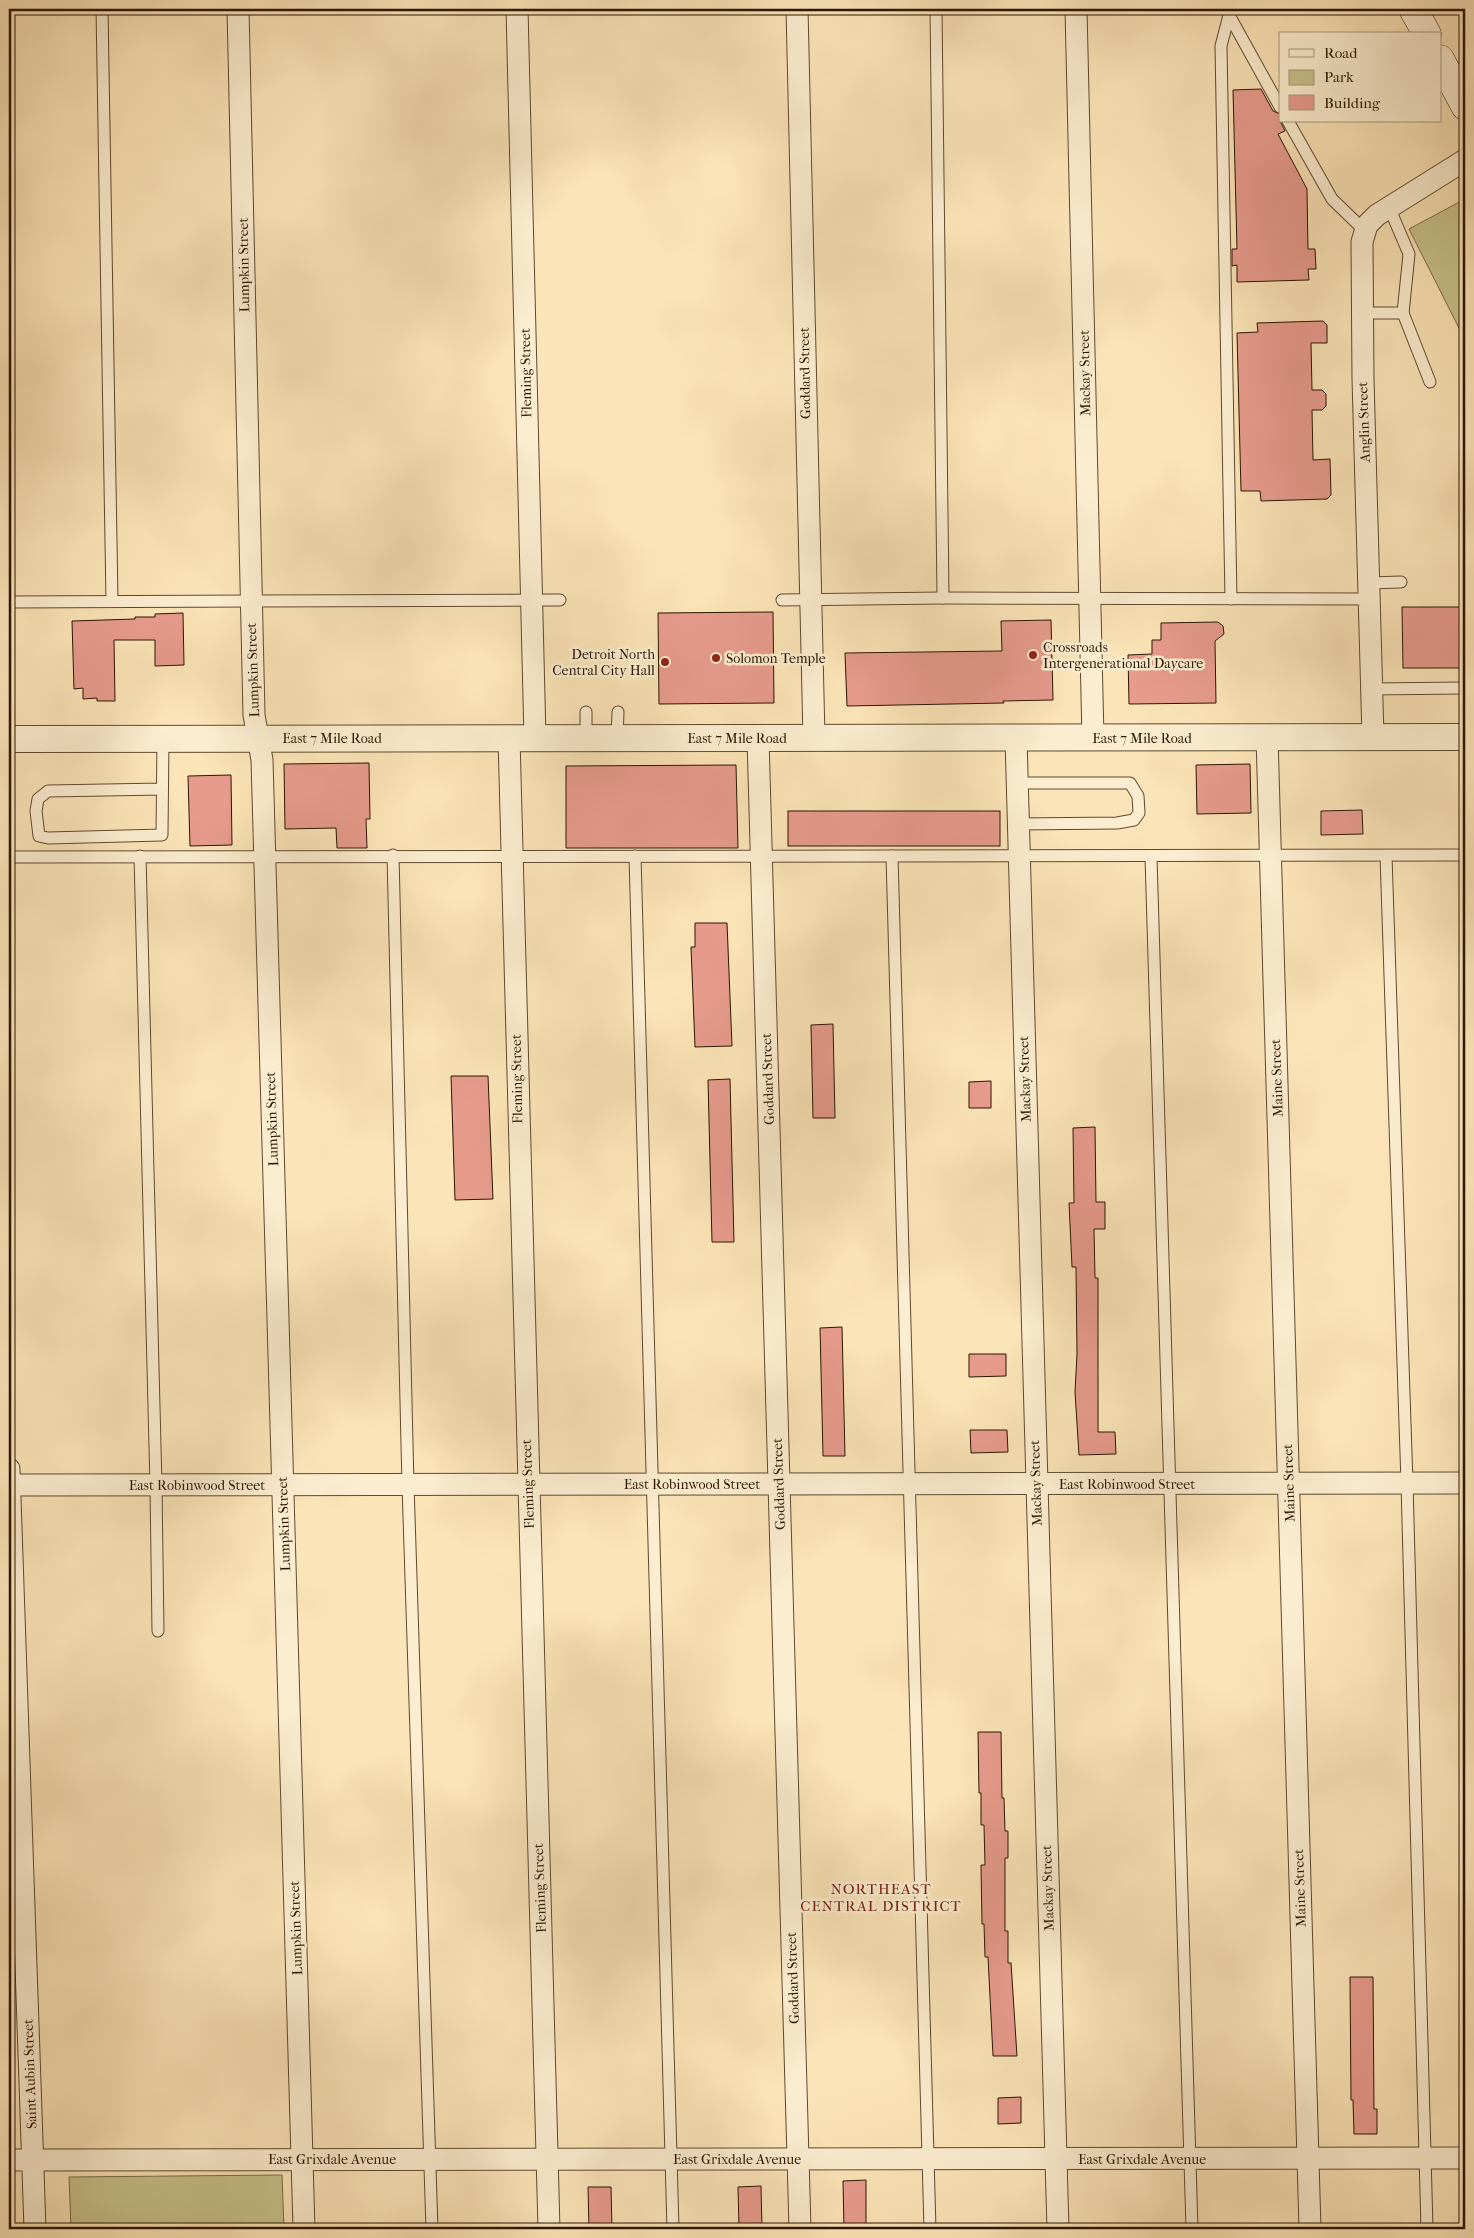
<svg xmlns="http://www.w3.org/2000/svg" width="1474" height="2238" font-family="'IM FELL French Canon',serif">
<rect width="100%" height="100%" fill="#fbe4b7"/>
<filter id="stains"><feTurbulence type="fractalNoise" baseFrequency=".004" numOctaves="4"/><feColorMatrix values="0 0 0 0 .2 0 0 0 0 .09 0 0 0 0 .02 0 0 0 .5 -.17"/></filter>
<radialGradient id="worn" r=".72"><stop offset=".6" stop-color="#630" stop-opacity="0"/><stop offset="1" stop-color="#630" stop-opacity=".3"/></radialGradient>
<g fill="#c7c189" stroke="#786b46">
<polygon points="1465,199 1465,340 1409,229"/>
<polygon points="282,2175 284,2229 71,2229 69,2177"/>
</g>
<g fill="#e79b8d" stroke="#2a1502">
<polygon points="1261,89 1273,111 1280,114 1280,121 1285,131 1278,134 1307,189 1308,249 1315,249 1316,269 1308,269 1309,280 1237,282 1237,265 1232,266 1232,249 1237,249 1233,90"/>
<polygon points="1323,321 1327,325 1327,343 1311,343 1312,390 1322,390 1326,394 1326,406 1322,410 1312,410 1313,460 1330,459 1331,495 1327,499 1261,501 1260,491 1241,491 1237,333 1258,332 1257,323"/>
<polygon points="1402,607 1465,607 1465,668 1403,668"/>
<polygon points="773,612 774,703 659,704 658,613"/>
<polygon points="183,613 184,665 155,666 155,640 114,640 115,701 97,701 97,698 83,699 83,688 74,689 72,621 135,619 135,617 155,617 155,614"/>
<polygon points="1051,620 1053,700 1003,701 1004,703 847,706 845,653 1002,651 1001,621"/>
<polygon points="1218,622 1223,626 1224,634 1215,641 1216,703 1129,704 1128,655 1152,654 1152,640 1161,640 1161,623"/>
<polygon points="369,763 370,819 366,819 367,848 337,848 336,828 285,829 284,764"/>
<polygon points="1250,764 1251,813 1197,814 1196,765"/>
<polygon points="736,765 738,848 566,848 566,766"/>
<polygon points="231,775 232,845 190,846 188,776"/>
<polygon points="1362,810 1363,834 1321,835 1321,811"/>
<rect x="788" y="811" width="212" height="35"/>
<polygon points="695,923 727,923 732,1046 695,1047 691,947 695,947"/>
<polygon points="833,1024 835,1118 813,1118 811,1025"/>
<polygon points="451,1076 488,1076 493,1199 455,1200"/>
<polygon points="730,1079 734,1242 712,1242 708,1080"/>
<polygon points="991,1081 991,1108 969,1108 969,1082"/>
<polygon points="1095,1127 1096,1202 1105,1202 1105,1229 1094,1229 1095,1278 1098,1278 1098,1432 1115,1432 1116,1454 1079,1455 1075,1392 1077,1354 1076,1267 1072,1267 1069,1203 1074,1203 1073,1128"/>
<polygon points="842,1327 845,1456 823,1456 820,1328"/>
<polygon points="969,1354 1006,1354 1006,1376 969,1377"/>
<polygon points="970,1430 1007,1430 1008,1452 971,1453"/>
<polygon points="978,1732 1001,1732 1002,1798 1004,1798 1005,1831 1008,1831 1008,1858 1005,1858 1005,1931 1008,1931 1008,1963 1011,1963 1017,2056 993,2056 988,1957 985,1957 984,1924 982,1924 981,1865 985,1865 984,1825 981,1825 981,1793 979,1793"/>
<polygon points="1350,1977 1373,1977 1374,2109 1377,2109 1377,2134 1354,2134 1353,2100 1351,2100"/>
<polygon points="1021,2097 1021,2123 998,2124 998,2098"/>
<polygon points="866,2180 866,2229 844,2229 843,2181"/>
<polygon points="761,2186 762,2229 739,2229 738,2187"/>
<polygon points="588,2187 611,2187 612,2229 589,2229"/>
</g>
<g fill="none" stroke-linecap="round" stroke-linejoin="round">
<defs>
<g id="service">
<polyline points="102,9 112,601"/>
<polyline points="936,9 943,598"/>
<polyline points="1227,9 1229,15 1221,46 1231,599"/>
<polyline points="1229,15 1280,107"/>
<polyline points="1288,121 1332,199 1365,231"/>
<polyline points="1389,207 1409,254 1403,313"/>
<polyline points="1362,313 1403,313 1430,382"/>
<polyline points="1368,583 1401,582"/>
<polyline points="782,600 943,598 1369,599"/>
<polyline points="9,602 560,600"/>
<polyline points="1371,689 1465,688"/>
<polyline points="586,738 586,712"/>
<polyline points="617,738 618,712"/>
<polyline points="1017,783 1130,783 1138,796 1139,813 1134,820 1117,823 1018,824"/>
<polyline points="162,789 48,791 38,799 36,811 39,836 48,838 162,835 163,738"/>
<polyline points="393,855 408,1485 432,2229"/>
<polyline points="140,856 156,1485 158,1631"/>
<polyline points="635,856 673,2229"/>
<polyline points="892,856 930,2229"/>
<polyline points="1386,856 1407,1483 1427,2229"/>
<path d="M9,857C494,853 980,860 1465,855"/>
<polyline points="1151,857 1192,2229"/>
</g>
<g id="minor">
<polyline points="238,9 254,715 262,760 304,2229"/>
<polyline points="517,9 535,738"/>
<polyline points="797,9 814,738"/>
<polyline points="1076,9 1093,738"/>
<polyline points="1267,737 1310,2229"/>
<polyline points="1373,737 1363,379 1362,242 1367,225 1377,215 1465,160"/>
<polyline points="509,738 549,2229"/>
<polyline points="758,738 800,2229"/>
<polyline points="1016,738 1058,2229"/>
<polyline points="9,1469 35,2229"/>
<polyline points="9,1485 1465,1483"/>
<polyline points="9,2160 1465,2158"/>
</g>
<polyline id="tertiary" points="9,739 1465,737"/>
<g id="secondary">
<polyline points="1413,9 1427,34"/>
<polyline points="1440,59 1465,106"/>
</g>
</defs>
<use href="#service" stroke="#5e492f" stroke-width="13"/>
<use href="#minor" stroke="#5e492f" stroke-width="23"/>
<use href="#tertiary" stroke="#5e492f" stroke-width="28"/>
<use href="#secondary" stroke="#2a1502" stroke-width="29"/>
<use href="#service" stroke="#fcedd0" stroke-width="11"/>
<use href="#minor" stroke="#fcedd0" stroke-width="21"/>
<use href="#tertiary" stroke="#fcedd0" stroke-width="26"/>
<use href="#secondary" stroke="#fcedd0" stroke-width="28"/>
</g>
<g fill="#8f2418" stroke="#fcedd0" stroke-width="2">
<circle cx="1033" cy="655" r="5"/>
<circle cx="716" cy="658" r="5"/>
<circle cx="665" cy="662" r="5"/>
</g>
<g text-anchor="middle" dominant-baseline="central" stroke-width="5" stroke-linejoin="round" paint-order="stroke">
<g font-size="14" fill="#2a1502" stroke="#fcedd0">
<text transform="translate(244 265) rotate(-91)">Lumpkin Street</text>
<text transform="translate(526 373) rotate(-91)">Fleming Street</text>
<text transform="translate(805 373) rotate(-91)">Goddard Street</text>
<text transform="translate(1085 373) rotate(-91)">Mackay Street</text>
<text transform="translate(1364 422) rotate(-92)">Anglin Street</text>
<text transform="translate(253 670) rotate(-92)">Lumpkin Street</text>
<text x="332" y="738">East 7 Mile Road</text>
<text x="737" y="738">East 7 Mile Road</text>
<text x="1142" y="738">East 7 Mile Road</text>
<text transform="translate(1277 1078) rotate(-92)">Maine Street</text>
<text transform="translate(517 1079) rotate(-91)">Fleming Street</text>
<text transform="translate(768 1079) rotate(-92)">Goddard Street</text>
<text transform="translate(1025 1079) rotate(-92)">Mackay Street</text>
<text transform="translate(272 1119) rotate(-92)">Lumpkin Street</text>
<text transform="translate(1036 1483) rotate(-92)">Mackay Street</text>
<text transform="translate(1289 1483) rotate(-92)">Maine Street</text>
<text transform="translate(528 1484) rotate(-92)">Fleming Street</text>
<text x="692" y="1484">East Robinwood Street</text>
<text transform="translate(779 1484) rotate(-92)">Goddard Street</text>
<text x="1127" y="1484">East Robinwood Street</text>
<text x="197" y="1485">East Robinwood Street</text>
<text transform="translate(284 1524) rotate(-92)">Lumpkin Street</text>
<text transform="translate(540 1888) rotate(-92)">Fleming Street</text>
<text transform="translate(1048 1888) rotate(-92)">Mackay Street</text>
<text transform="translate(1300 1888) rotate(-92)">Maine Street</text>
<text transform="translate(296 1928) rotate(-92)">Lumpkin Street</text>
<text transform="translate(793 1978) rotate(-92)">Goddard Street</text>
<text transform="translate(30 2074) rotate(-92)">Saint Aubin Street</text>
<text x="332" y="2159">East Grixdale Avenue</text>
<text x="737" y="2159">East Grixdale Avenue</text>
<text x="1142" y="2159">East Grixdale Avenue</text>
</g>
<g font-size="14" fill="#2a1502" stroke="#fcedd0" text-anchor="start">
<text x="1043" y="647">Crossroads<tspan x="1043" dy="16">Intergenerational Daycare</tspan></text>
<text x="655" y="654" text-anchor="end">Detroit North<tspan x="655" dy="16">Central City Hall</tspan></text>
<text x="726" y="658">Solomon Temple</text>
</g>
<g font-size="15" letter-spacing="1" fill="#7a1f14" stroke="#fcedd0">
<text x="881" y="1889">NORTHEAST<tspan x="881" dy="17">CENTRAL DISTRICT</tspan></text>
</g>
</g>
<rect width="1474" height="2238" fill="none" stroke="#fbe4b7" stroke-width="30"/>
<rect x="10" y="10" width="1454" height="2218" fill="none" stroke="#2a1502" stroke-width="2.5"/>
<rect x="15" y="15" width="1444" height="2208" fill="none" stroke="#2a1502"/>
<rect x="1279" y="32" width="162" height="90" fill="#fcedd0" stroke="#a8977e"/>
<rect x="1289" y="49" width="25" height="8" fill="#fcedd0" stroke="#a8977e"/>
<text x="1324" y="58" font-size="15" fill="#2a1502">Road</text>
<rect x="1289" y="70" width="25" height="15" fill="#c7c189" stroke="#a8977e"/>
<text x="1324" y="82" font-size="15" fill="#2a1502">Park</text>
<rect x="1289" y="95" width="25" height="15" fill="#e79b8d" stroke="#a8977e"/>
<text x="1324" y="108" font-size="15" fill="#2a1502">Building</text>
<rect width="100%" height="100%" filter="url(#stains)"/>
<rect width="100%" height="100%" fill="url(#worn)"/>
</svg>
